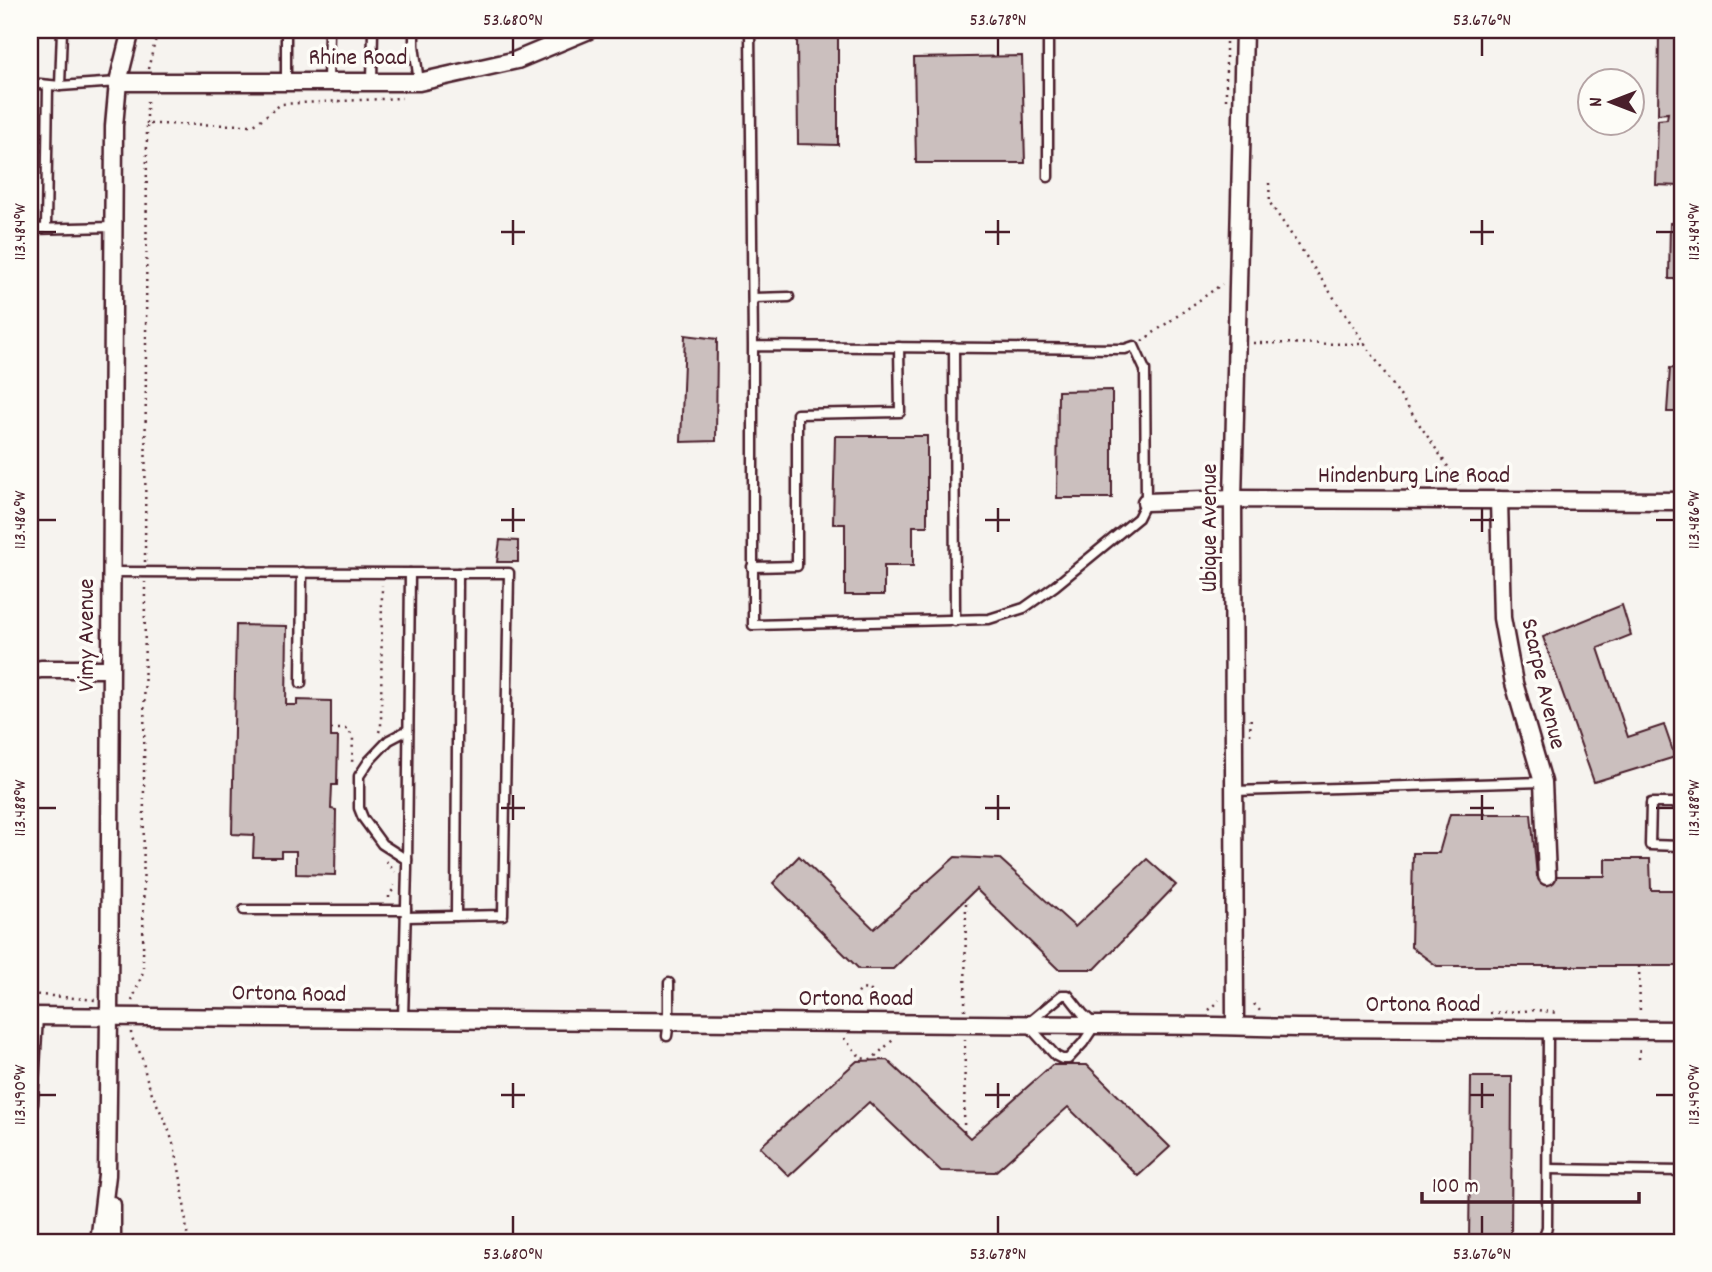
<svg xmlns="http://www.w3.org/2000/svg" width="1712" height="1272" font-family="Dekko,sans-serif">
<rect width="100%" height="100%" fill="#f6f3ef"/>
<filter id="ink" filterUnits="userSpaceOnUse"><feTurbulence type="fractalNoise" baseFrequency=".0143" numOctaves="2"/><feDisplacementMap in="SourceGraphic" scale="14" xChannelSelector="R" yChannelSelector="G"/><feConvolveMatrix kernelMatrix="1 2 1 2 8 2 1 2 1" color-interpolation-filters="sRGB"/></filter>
<g filter="url(#ink)">
<g fill="#cbbfbe" stroke="#4a1f2b" stroke-width="2">
<polygon points="1659,30 1682,30 1682,186 1656,185 1658,120 1667,119 1668,113 1658,114"/>
<polygon points="838,35 838,145 798,144 797,37"/>
<polygon points="1022,56 1025,163 916,163 914,58"/>
<polygon points="1682,222 1682,279 1669,279 1670,223"/>
<polygon points="685,335 717,339 716,441 681,442"/>
<polygon points="1670,368 1682,369 1682,412 1667,412"/>
<polygon points="1112,390 1112,498 1057,498 1058,391"/>
<polygon points="835,436 927,436 927,526 913,526 913,566 884,566 884,595 845,595 845,524 833,524"/>
<polygon points="500,540 518,541 518,562 497,562"/>
<polygon points="1622,605 1631,635 1598,648 1628,737 1664,725 1675,757 1594,782 1543,637"/>
<polygon points="236,625 287,626 286,705 297,705 297,700 331,701 331,737 338,737 337,785 332,785 331,809 336,810 335,875 296,874 296,851 281,851 281,857 253,857 254,835 232,834"/>
<polygon points="1450,814 1531,814 1537,876 1605,876 1605,859 1650,859 1651,890 1682,890 1682,966 1437,966 1411,947 1413,853 1439,853"/>
<polygon points="799,856 874,929 955,857 1000,859 1075,927 1147,859 1176,885 1095,969 1058,969 976,889 893,969 859,969 773,883"/>
<polygon points="887,1060 970,1138 1052,1065 1087,1065 1170,1147 1138,1176 1068,1107 995,1172 941,1171 869,1102 789,1176 760,1147 857,1061"/>
<polygon points="1471,1077 1512,1077 1511,1240 1469,1240"/>
</g>
<g fill="none" stroke-linecap="round" stroke-linejoin="round">
<defs>
<g id="lane">
<polyline points="414,30 414,45 419,82"/>
<polyline points="750,30 753,346 1125,349 1134,346 1145,370 1146,502 1138,518 1055,586 1024,608 989,619 753,625 753,346"/>
<polyline points="1048,30 1048,177"/>
<polyline points="286,82 286,30"/>
<polyline points="328,82 329,30"/>
<polyline points="372,82 373,30"/>
<polyline points="30,83 60,86 118,82"/>
<polyline points="60,86 62,30"/>
<polyline points="46,228 48,85"/>
<polyline points="30,229 113,227"/>
<polyline points="753,298 789,297"/>
<polyline points="954,347 955,621"/>
<polyline points="752,567 797,566 797,414 900,412 899,347"/>
<polyline points="111,572 410,573 407,868 403,1018"/>
<polyline points="301,683 302,572"/>
<polyline points="1233,791 1543,782"/>
<polyline points="1682,803 1651,803 1650,845 1682,846"/>
<polyline points="407,860 382,844 363,818 359,808 359,776 369,761 389,740 408,730"/>
<polyline points="244,910 406,910"/>
<polyline points="456,916 458,573"/>
<polyline points="406,917 503,915 509,573 410,573"/>
<polygon points="1062,995 1068,995 1083,1014 1095,1025 1083,1043 1068,1059 1062,1059 1056,1056 1027,1024"/>
<polyline points="667,1036 669,1021 669,983"/>
<polyline points="30,1104 33,1104 38,1016"/>
<polyline points="1548,1169 1682,1171"/>
<polyline points="1543,1242 1547,1227 1548,1029"/>
</g>
<g id="street">
<polyline points="118,82 419,82 517,60 589,30"/>
<polyline points="1499,500 1502,618 1514,683 1543,782 1547,876"/>
<polyline points="1146,502 1233,499 1682,501"/>
<polyline points="30,671 41,669 110,669"/>
<polyline points="30,1016 1215,1026 1297,1028 1682,1030"/>
<polyline points="1235,1026 1233,499 1244,30"/>
<polyline points="112,1205 112,1242"/>
<polyline points="99,1242 107,1175 109,1016 114,126 118,82 131,30"/>
</g>
</defs>
<use href="#lane" stroke="#4a1f2b" stroke-width="13"/>
<use href="#street" stroke="#4a1f2b" stroke-width="21"/>
<g stroke="#4a1f2b" stroke-width="2.5" stroke-dasharray="2 5" stroke-linecap="butt">
<polyline points="604,34 614,30"/>
<polyline points="148,69 158,30"/>
<polyline points="1226,100 1226,30"/>
<polyline points="147,124 147,96"/>
<polyline points="1269,183 1270,203 1461,486"/>
<polyline points="1142,341 1222,284"/>
<polyline points="1253,343 1365,344"/>
<polyline points="145,562 147,124 254,125 281,104 402,98"/>
<polyline points="331,729 348,729 353,738 352,764"/>
<polyline points="379,732 381,726 382,585"/>
<polyline points="1250,735 1251,714"/>
<polyline points="386,861 395,872"/>
<polyline points="389,898 389,895 393,890 394,885"/>
<polyline points="1639,966 1640,1014"/>
<polyline points="30,994 96,1000"/>
<polyline points="132,1001 143,972 145,582"/>
<polyline points="1254,1004 1261,1012"/>
<polyline points="842,1006 848,1004 862,989 870,990 883,1004 896,1008"/>
<polyline points="965,1010 966,899"/>
<polyline points="1209,1010 1216,1004 1219,1000"/>
<polyline points="1490,1013 1537,1010 1557,1013"/>
<path d="M131,1032C131,1040 136,1043 139,1051C144,1060 144,1072 148,1082C153,1099 163,1114 169,1131C182,1167 184,1205 188,1242"/>
<polyline points="844,1038 861,1058 871,1060 893,1040"/>
<polyline points="1639,1059 1640,1045"/>
<polyline points="964,1132 965,1039"/>
</g>
<use href="#lane" stroke="#fdfcf7" stroke-width="8"/>
<use href="#street" stroke="#fdfcf7" stroke-width="16"/>
</g>
</g>
<path fill="none" stroke="#4a1f2b" stroke-width="2.5" d="M513,38V56M998,38V56M1482,38V56M513,220V245M998,220V245M1482,220V245M38,232H56M501,232H525M985,232H1010M1470,232H1494M1656,232H1674M513,508V532M998,508V532M1482,508V532M38,520H56M501,520H525M985,520H1010M1470,520H1494M1656,520H1674M513,795V820M998,795V820M1482,795V820M38,808H56M501,808H525M985,808H1010M1470,808H1494M1656,808H1674M513,1083V1108M998,1083V1108M1482,1083V1108M38,1095H56M501,1095H525M985,1095H1010M1470,1095H1494M1656,1095H1674M513,1216V1234M998,1216V1234M1482,1216V1234"/>
<g text-anchor="middle" dominant-baseline="central" stroke-width="7" stroke-linejoin="round" paint-order="stroke">
<g font-size="24" fill="#4a1f2b" stroke="#fdfcf7">
<text x="358" y="59">Rhine Road</text>
<text x="1414" y="477">Hindenburg Line Road</text>
<text transform="translate(1211 528) rotate(-90)">Ubique Avenue</text>
<text transform="translate(88 635) rotate(-90)">Vimy Avenue</text>
<text transform="translate(1542 684) rotate(77)">Scarpe Avenue</text>
<text transform="translate(289 995) rotate(1)">Ortona Road</text>
<text x="856" y="1000">Ortona Road</text>
<text x="1423" y="1006">Ortona Road</text>
</g>
</g>
<rect width="1712" height="1272" fill="none" stroke="#fdfcf7" stroke-width="77"/>
<g transform="translate(1611 102) rotate(270)"><circle r="33" fill="#fdfcf7" stroke="#b5a4a5" stroke-width="2"/>
<path d="M0-5L12 26L0 18L-12 26Z" fill="#4a1f2b"/>
<text y="-10" font-size="19" font-weight="bold" text-anchor="middle" fill="#4a1f2b">N</text>
</g>
<path d="M1422 1192v10h217v-10" fill="none" stroke="#4a1f2b" stroke-width="3.5"/>
<text x="1432" y="1192" font-size="21" fill="#4a1f2b" stroke="#fdfcf7" stroke-width="5" paint-order="stroke">100 m</text>
<rect x="38" y="38" width="1636" height="1196" fill="none" stroke="#4a1f2b" stroke-width="2.5"/>
<g font-size="18" text-anchor="middle" fill="#4a1f2b">
<text x="513" y="25">53.680°N</text>
<text x="998" y="25">53.678°N</text>
<text x="1482" y="25">53.676°N</text>
<text transform="translate(1693 232) rotate(-90)" y="6">113.484°W</text>
<text transform="translate(19 232) rotate(-90)" y="6">113.484°W</text>
<text transform="translate(1693 520) rotate(-90)" y="6">113.486°W</text>
<text transform="translate(19 520) rotate(-90)" y="6">113.486°W</text>
<text transform="translate(1693 808) rotate(-90)" y="6">113.488°W</text>
<text transform="translate(19 808) rotate(-90)" y="6">113.488°W</text>
<text transform="translate(1693 1095) rotate(-90)" y="6">113.490°W</text>
<text transform="translate(19 1095) rotate(-90)" y="6">113.490°W</text>
<text x="513" y="1259">53.680°N</text>
<text x="998" y="1259">53.678°N</text>
<text x="1482" y="1259">53.676°N</text>
</g>
</svg>
